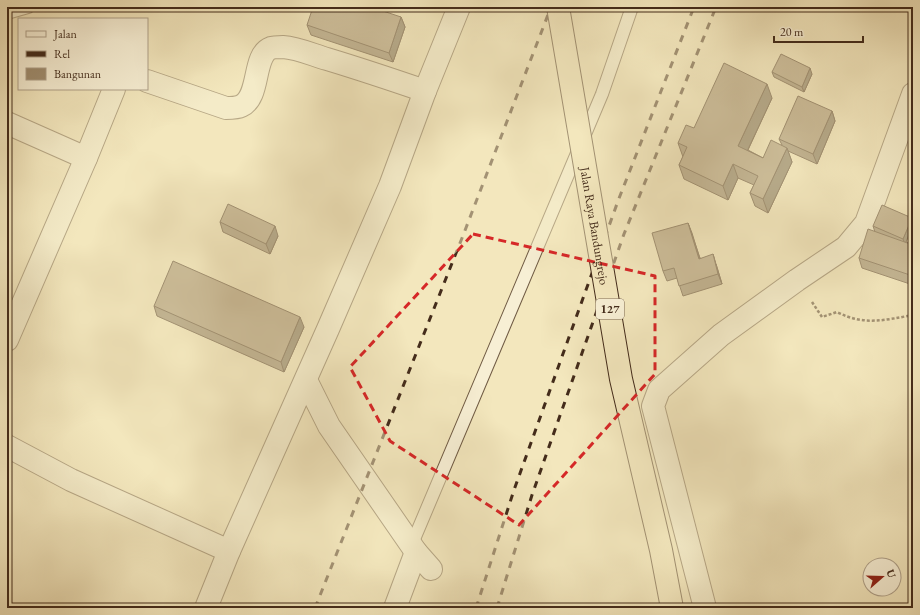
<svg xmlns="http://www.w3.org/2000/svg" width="920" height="615" font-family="'EB Garamond',serif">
<rect width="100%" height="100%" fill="#f3e7bd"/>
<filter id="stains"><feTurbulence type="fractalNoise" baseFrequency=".005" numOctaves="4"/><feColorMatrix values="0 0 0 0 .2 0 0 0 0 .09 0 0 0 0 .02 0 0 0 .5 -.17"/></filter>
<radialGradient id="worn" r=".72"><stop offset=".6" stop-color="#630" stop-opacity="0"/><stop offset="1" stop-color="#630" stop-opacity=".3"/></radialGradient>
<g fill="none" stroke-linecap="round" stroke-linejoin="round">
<defs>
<g id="lane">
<polyline points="7,13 28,7"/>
<polyline points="412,544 602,94 632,7"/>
</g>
<g id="street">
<path d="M147,81L226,108C231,108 237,108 241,106C261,97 252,55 271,48C274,47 279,47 283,47C298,48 313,55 327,59C360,69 393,80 425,91"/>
<polyline points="7,123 86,158"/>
<polyline points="7,340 86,158 114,89"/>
<polyline points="306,380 329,426 416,552 431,569"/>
<polyline points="7,446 71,480 229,551"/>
<polyline points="206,608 229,551 328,329 390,186 425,91 459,7"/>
<polyline points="395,608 416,552"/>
<polyline points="705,608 653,406 659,390 721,335 797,280 846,247 866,223 913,94"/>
</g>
</defs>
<use href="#lane" stroke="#705b44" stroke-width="14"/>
<use href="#street" stroke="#705b44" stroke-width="24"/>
<path stroke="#442c1b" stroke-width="2.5" stroke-dasharray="3 2" stroke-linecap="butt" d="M812,302L822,317L837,312C864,326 885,320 913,315"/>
<use href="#lane" stroke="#f7efd4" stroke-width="12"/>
<use href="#street" stroke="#f7efd4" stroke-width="22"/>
<g stroke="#442c1b" stroke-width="3" stroke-dasharray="7 7" stroke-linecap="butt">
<polyline points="315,608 464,233 551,7"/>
<polyline points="476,608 514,490 618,201 694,7"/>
<polyline points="497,608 532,495 624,234 716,7"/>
</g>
<defs>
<g id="primary-bridge">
<path id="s1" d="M558,7L621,379L661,550L672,608"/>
</g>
</defs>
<use href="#primary-bridge" stroke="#442c1b" stroke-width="24" stroke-linecap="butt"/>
<use href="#primary-bridge" stroke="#f3e7bd" stroke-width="22"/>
</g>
<g fill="#89795f" stroke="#442c1b">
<polygon points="401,17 405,27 393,62 311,35 307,25"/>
<polygon points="772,72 812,74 804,92 774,77"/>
<polygon points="772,98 748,150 763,158 782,145 779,139 832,111 835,121 817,164 788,151 792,162 768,213 755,206 750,193 754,185 738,178 728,200 684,179 679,165 683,157 678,143 694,128"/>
<polygon points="913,202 913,217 910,209"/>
<polygon points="912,218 913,221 913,225 906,242 913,244 910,236 913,227 913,285 862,268 859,258 875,232 873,226"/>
<polygon points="220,222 278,236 270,254 223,232"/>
<polygon points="688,223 700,258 716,264 722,284 683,296 677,278 667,281 663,271"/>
<polygon points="154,306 304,327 284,372 157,316"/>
</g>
<g fill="#6f634e" stroke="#442c1b">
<polygon points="401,17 405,27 393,62 389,53"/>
<polygon points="810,68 812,74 804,92 802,87"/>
<polygon points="767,84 772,98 743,160 738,146"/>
<polygon points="832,111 835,121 817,164 813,154"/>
<polygon points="787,148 792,162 768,213 763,199"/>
<polygon points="733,164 738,178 728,200 723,186"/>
<polygon points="912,218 913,221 913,225 905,244 903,239"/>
<polygon points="688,223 692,233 703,269 699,259"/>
<polygon points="275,226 278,236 270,254 266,244"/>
<polygon points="713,254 722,284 718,274"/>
<polygon points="300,317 304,327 284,372 281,362"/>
</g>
<g fill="#9f8d6f" stroke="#442c1b">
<polygon points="313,7 371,7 401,17 389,53 307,25"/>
<polygon points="781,54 810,68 802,87 772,72"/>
<polygon points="724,63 767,84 738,146 763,158 771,140 787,148 763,199 750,193 758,176 733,164 723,186 679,165 687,147 678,143 686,125 694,128"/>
<polygon points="798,96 832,111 813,154 779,139"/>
<polygon points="913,202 913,210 910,209"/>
<polygon points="228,204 275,226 266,244 220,222"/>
<polygon points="882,205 912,218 903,239 873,226"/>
<polygon points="688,223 699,259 713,254 718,274 679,286 674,268 663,271 652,233"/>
<polygon points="913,227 913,237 910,236"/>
<polygon points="868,229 913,245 913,276 859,258"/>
<polygon points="173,261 300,317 281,362 154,306"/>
</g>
<path d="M0 0H920V615H0ZM473,234L655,276V374L519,525L390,441L350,367Z" fill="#f3e7bd" fill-opacity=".55" fill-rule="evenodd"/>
<path fill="none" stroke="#d62828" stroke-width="3" stroke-dasharray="8 5" stroke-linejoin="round" d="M473,234L655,276V374L519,525L390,441L350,367Z"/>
<g text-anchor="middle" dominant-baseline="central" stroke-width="3" stroke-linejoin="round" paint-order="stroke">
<rect fill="#f7efd4" stroke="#7a6652" stroke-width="1" x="596" y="299" width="28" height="20" rx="3"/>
<g font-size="12" font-weight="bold" fill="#442c1b">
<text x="610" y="309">127</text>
</g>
<g font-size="13" fill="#442c1b" stroke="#f7efd4">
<text stroke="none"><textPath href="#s1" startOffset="222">Jalan Raya Bandungrejo</textPath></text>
</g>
</g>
<rect width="920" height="615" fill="none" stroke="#f3e7bd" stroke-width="24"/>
<rect x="8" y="8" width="904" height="599" fill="none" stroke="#442c1b" stroke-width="2"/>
<rect x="12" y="12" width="896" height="591" fill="none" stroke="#442c1b"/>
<rect x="18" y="18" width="130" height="72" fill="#f7efd4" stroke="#afa18a"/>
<rect x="26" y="31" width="20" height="6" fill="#f7efd4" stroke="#afa18a"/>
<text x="54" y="38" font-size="12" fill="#442c1b">Jalan</text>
<rect x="26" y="51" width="20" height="6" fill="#442c1b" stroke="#afa18a"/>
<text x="54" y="58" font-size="12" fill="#442c1b">Rel</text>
<rect x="26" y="68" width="20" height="12" fill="#9f8d6f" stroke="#afa18a"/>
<text x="54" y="78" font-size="12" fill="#442c1b">Bangunan</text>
<g transform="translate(882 577) rotate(70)"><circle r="19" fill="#f7efd4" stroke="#afa18a"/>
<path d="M0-3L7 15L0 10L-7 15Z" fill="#8f2418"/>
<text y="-6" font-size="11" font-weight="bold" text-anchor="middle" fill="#442c1b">U</text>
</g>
<path d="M774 36v6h89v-6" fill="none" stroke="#442c1b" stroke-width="2"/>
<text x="780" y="36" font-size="12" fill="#442c1b" stroke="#f7efd4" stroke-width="3" paint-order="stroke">20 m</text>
<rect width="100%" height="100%" filter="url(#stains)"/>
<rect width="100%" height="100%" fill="url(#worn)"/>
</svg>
